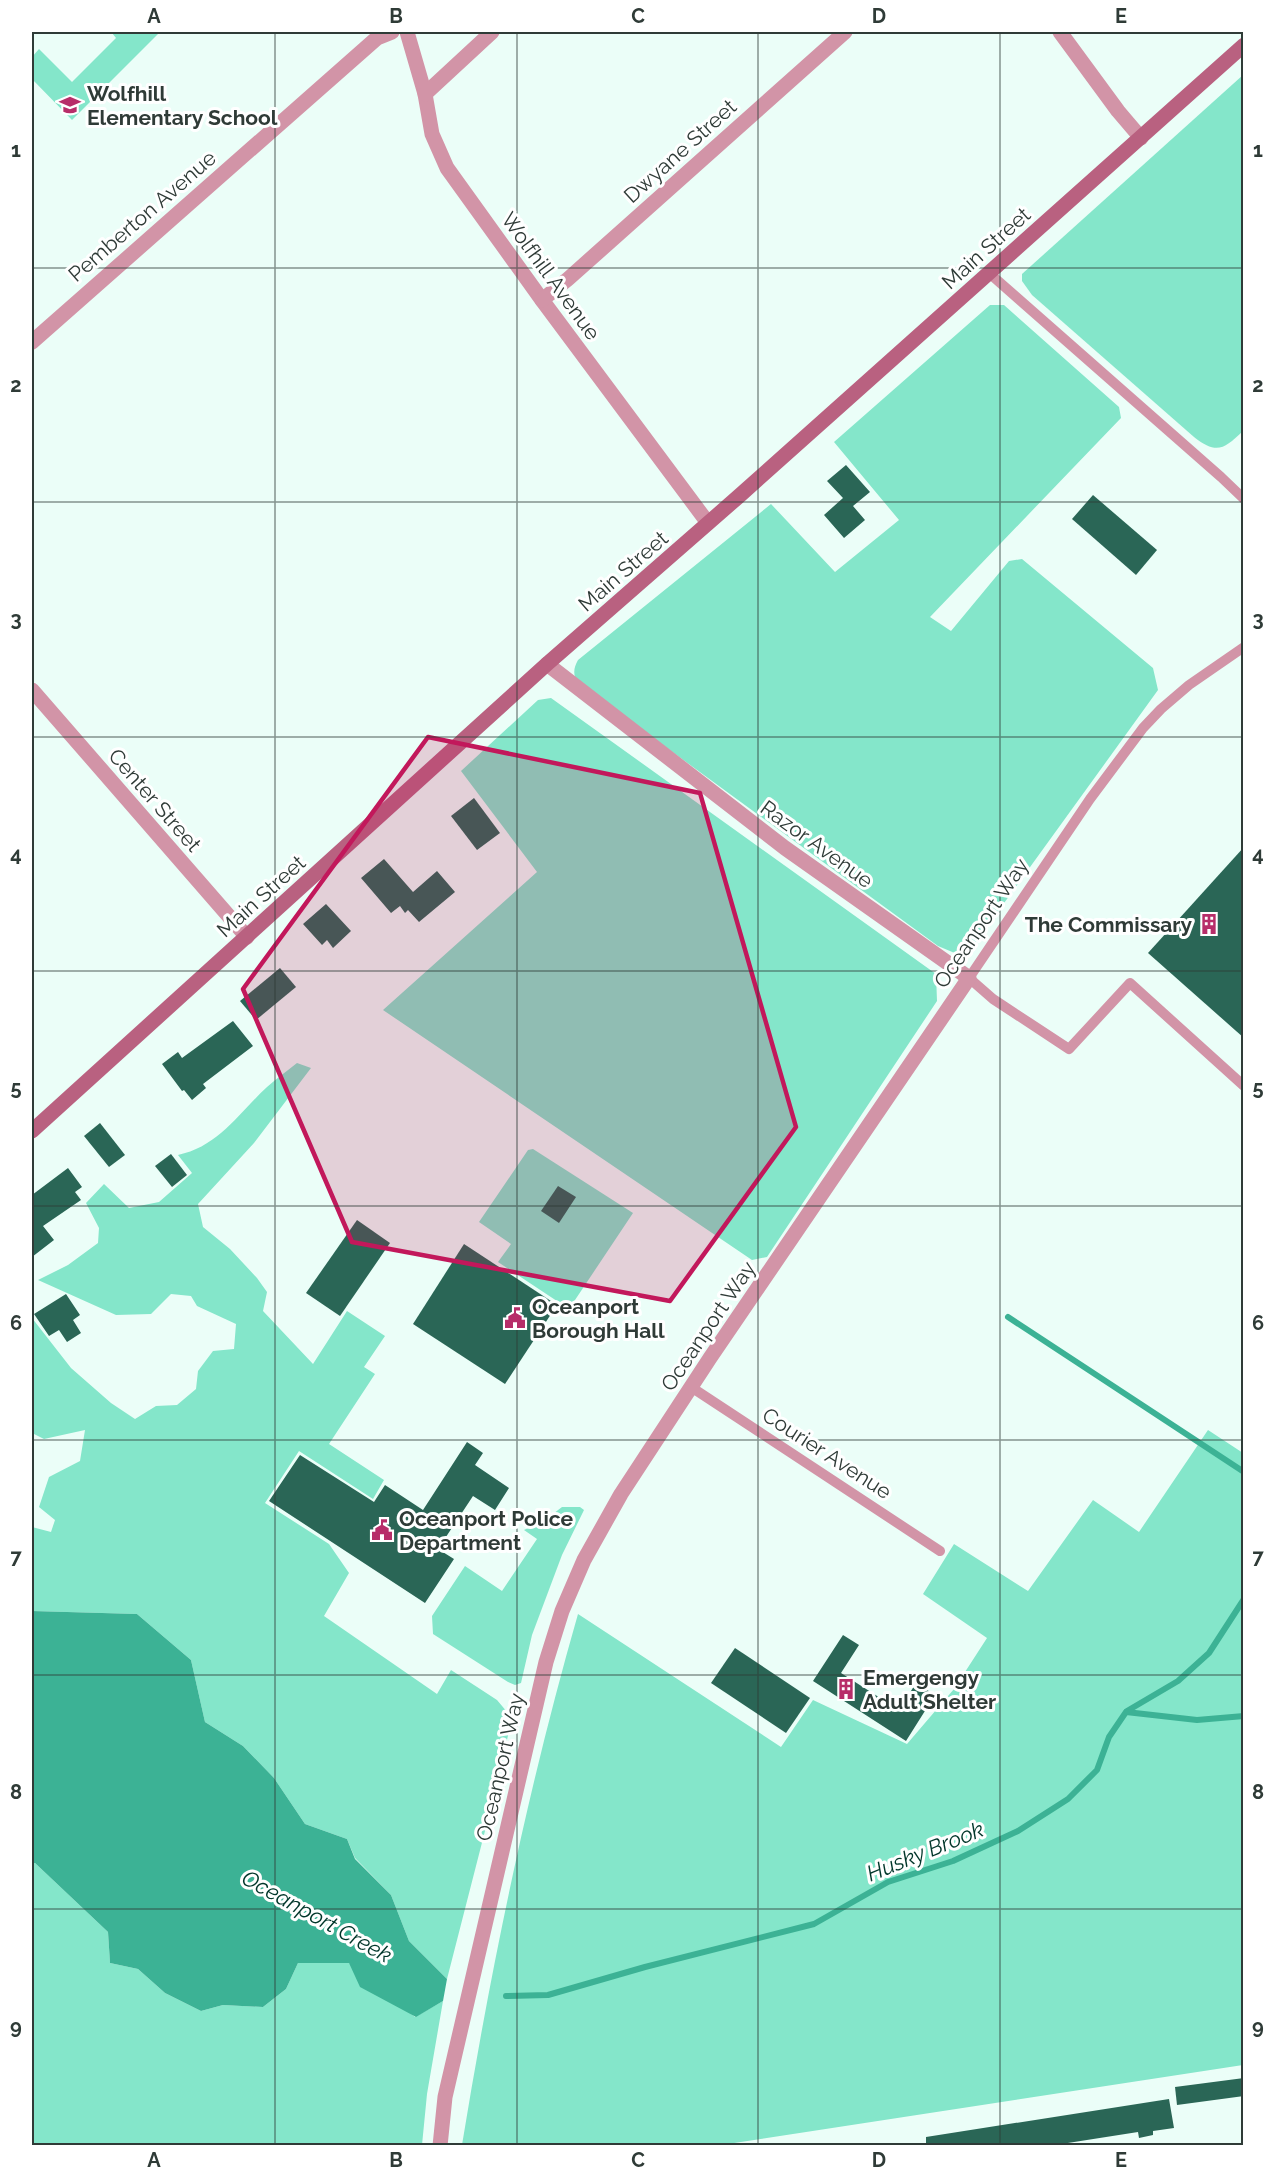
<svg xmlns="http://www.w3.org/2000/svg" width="1275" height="2177" font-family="Raleway,sans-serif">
<rect width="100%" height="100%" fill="#ebfef8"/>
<g fill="#84e6ca">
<polygon points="113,32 160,32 72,120 32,79 32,57 39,49 72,82 116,38 112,33"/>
<path d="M1243,75V431C1224,449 1217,455 1194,437L1032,295L1022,281V274Z"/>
<path d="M990,305H1004L1119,407L1121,418L930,617L951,631L1009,561L1022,559L1153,668L1158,690L976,942L966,949L957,954L938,946L578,683C573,675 573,669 578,660L771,504L835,572L899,520L834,442Z"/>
<polygon points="551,698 936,974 937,1001 767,1257 752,1260 383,1010 537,872 461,771 538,700"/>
<path d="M297,1063L311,1068L254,1143L198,1204L203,1227L230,1249L257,1278L267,1292L263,1311L313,1364L347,1311L385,1336L364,1367L375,1374L329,1444L384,1480L373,1499L299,1451L265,1503L329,1544L349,1573L324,1616L437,1694L451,1670L497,1700L512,1718L496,1788L447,1979L409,1941L391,1895L355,1858L347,1839L305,1824L274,1778L243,1746L205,1722L191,1660L137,1614L32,1611V1527L51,1532L55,1520L39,1507L49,1477L80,1461L85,1430L44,1439L32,1433V1318L71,1368L111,1403L135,1419L156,1406L177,1405L196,1389L198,1371L213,1351L234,1349L236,1324L197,1306L191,1296L171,1294L151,1314L116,1315L38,1280L68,1265L98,1243L99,1228L86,1203L104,1184L129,1208L159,1202L192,1173L178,1155C218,1147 239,1113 267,1087C276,1079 287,1071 297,1063Z"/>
<polygon points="533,1149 633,1213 569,1309 498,1262 511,1244 479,1222 528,1150"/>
<path d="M1208,1430L1243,1453V2065L721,2145H462C491,1967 528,1788 578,1614L781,1747L813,1700L907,1744L954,1689L987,1638L923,1594L954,1544L1028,1591L1093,1500L1139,1532Z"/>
<polygon points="562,1507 580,1507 584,1510 562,1555 532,1635 521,1683 515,1685 508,1682 433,1634 432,1616 465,1566 502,1591 537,1539 524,1530 545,1520"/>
<polygon points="32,1863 35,1863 108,1932 110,1963 138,1969 165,1993 201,2011 223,2005 263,2007 286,1989 298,1963 349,1963 415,2017 443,2001 427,2094 422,2145 32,2146"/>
</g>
<polygon fill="#3cb295" points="32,1611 137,1614 191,1660 205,1722 243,1746 274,1778 305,1824 347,1839 355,1859 391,1895 409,1941 447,1979 443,2001 416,2017 360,1987 349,1963 298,1963 286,1989 263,2007 223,2005 201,2011 165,1993 138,1969 110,1963 108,1932 35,1863 32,1863"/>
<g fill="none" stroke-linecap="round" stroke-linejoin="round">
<g stroke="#3cb295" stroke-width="6">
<polyline points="1008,1317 1244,1472"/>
<polyline points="1127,1711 1178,1681 1209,1653 1244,1599"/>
<polyline points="506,1996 548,1995 645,1967 814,1924 888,1882 953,1861 1018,1831 1068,1799 1097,1770 1109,1737 1126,1712 1197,1720 1244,1716"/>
</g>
</g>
<g fill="#2a6656">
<polygon points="846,465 870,492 853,506 865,520 844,538 824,515 843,498 827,481"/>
<polygon points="1093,495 1157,550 1136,575 1072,519"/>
<polygon points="474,798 500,833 477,850 451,816"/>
<polygon points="1244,847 1244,1038 1148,953"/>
<polygon points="384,859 413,892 437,871 455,892 419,922 408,910 405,913 400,906 391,913 361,878"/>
<polygon points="326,904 351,931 333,948 327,940 322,945 303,924"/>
<polygon points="280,968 296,987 256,1020 240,1001"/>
<polygon points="233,1021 253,1046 203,1084 206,1088 192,1100 184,1090 182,1091 162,1064 178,1052 182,1058"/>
<polygon points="100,1123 125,1155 109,1167 84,1136"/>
<polygon points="171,1154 187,1175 172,1187 155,1166"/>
<polygon points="68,1168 82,1187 75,1192 81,1200 43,1226 54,1240 32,1257 32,1195"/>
<polygon points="558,1186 576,1197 559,1223 541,1211"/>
<polygon points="357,1220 390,1243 340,1316 306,1293"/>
<polygon points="464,1244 557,1305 505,1384 413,1324"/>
<polygon points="66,1294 80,1315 73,1320 81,1333 67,1342 59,1330 49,1336 34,1314"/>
<polygon points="467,1442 483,1453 475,1465 509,1488 495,1510 473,1496 438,1549 454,1559 425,1603 269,1501 300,1455 374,1502 385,1485 423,1510"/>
<polygon points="843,1635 859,1645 841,1673 899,1710 916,1683 935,1695 906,1741 813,1681"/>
<polygon points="735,1648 810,1698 786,1733 711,1683"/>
<polygon points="1244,2078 1244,2096 1177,2105 1175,2087"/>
<polygon points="1169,2099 1174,2128 1153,2131 1153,2135 1139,2138 1138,2132 1055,2145 926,2145 926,2137"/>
</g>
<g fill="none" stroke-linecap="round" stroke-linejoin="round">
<g stroke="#d294a7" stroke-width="10">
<polyline points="989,273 1221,477 1244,499"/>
<polyline points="1244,647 1189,685 1161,709 1143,728 1090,799 969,978 993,999 1069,1049 1130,983 1244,1086"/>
<polyline points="691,1387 940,1551"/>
</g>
<g stroke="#d294a7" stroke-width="15">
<polyline points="407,32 425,94 432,134 447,168 542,300 708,523"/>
<polyline points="1060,32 1118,111 1141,138"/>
<polyline points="425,94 492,32"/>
<polyline points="542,300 568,279 845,32"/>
<polyline points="32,342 377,38 392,32"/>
<polyline points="32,690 247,937"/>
<polyline points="440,2146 445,2097 546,1662 562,1611 584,1560 621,1494 710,1358 969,978 785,848 547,664"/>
</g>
<polyline stroke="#b96180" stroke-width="15" points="32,1131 547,664 738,497 1244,45"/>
</g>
<path fill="#c2185b" fill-opacity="0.2" stroke="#c2185b" stroke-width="4.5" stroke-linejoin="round" d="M428,737L700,793L796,1127L670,1301L352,1242L243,989Z"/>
<path fill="none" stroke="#2f3b37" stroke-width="1.5" stroke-opacity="0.55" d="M275,32V2146M517,32V2146M758,32V2146M1000,32V2146M32,268H1244M32,502H1244M32,737H1244M32,971H1244M32,1206H1244M32,1440H1244M32,1675H1244M32,1909H1244"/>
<defs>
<symbol id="school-bare" viewBox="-9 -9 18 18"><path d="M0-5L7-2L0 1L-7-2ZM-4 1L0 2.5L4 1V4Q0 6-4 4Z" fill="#b72d69" stroke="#fff" stroke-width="2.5" paint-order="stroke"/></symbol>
<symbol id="building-bare" viewBox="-9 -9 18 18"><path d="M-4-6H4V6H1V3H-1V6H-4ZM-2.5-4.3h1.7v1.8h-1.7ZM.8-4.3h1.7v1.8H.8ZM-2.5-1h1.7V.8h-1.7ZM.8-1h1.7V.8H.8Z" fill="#b72d69" stroke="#fff" stroke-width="2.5" paint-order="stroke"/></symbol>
<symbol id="civic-bare" viewBox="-9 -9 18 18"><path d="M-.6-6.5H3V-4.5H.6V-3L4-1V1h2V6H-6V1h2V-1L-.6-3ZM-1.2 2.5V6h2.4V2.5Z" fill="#b72d69" stroke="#fff" stroke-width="2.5" paint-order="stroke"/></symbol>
</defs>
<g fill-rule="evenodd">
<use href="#school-bare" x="55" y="90" width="30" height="30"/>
<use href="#building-bare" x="1194" y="909" width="30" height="30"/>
<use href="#civic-bare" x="500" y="1303" width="30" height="30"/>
<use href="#civic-bare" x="367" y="1515" width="30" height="30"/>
<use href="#building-bare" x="831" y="1674" width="30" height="30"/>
</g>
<g text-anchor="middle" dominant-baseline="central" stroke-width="6" stroke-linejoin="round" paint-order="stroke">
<g font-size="21" font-weight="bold" fill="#2f3b37" stroke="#fff" text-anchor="start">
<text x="87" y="93">Wolfhill<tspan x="87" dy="24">Elementary School</tspan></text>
<text x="1192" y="924" text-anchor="end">The Commissary</text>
<text x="532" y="1306">Oceanport<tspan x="532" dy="24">Borough Hall</tspan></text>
<text x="399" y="1518">Oceanport Police<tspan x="399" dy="24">Department</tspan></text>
<text x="863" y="1677">Emergengy<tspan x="863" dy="24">Adult Shelter</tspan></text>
</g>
<g font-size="21" fill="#2f3b37" stroke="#fff">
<text transform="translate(680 151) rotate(-42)">Dwyane Street</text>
<text transform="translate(142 216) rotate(-41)">Pemberton Avenue</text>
<text transform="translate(986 248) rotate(-42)">Main Street</text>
<text transform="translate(551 276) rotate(54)">Wolfhill Avenue</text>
<text transform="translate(623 571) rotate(-41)">Main Street</text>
<text transform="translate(155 800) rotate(49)">Center Street</text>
<text transform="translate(817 844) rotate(36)">Razor Avenue</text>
<text transform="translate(261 896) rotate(-42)">Main Street</text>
<text transform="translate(981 923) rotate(-56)">Oceanport Way</text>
<text transform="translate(708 1326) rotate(-56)">Oceanport Way</text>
<text transform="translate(827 1453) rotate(33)">Courier Avenue</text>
<text transform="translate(500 1767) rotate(-77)">Oceanport Way</text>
</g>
<g font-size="22" font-style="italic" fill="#00362a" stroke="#fff">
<text transform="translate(925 1851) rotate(-22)">Husky Brook</text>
<text transform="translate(317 1916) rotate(29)">Oceanport Creek</text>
</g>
</g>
<rect width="1275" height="2177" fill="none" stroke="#ffffff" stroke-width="66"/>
<rect x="33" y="33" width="1209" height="2111" fill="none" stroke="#2f3b37" stroke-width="2"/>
<g font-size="20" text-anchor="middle" font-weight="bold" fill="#2f3b37">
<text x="154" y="23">A</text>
<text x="396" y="23">B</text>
<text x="638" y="23">C</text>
<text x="879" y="23">D</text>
<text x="1121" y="23">E</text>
<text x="16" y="157">1</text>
<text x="1258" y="157">1</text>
<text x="16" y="392">2</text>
<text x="1258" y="392">2</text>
<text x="16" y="626">3</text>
<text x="1258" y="626">3</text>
<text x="16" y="861">4</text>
<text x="1258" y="861">4</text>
<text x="16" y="1095">5</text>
<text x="1258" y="1095">5</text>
<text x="16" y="1330">6</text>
<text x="1258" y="1330">6</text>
<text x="16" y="1564">7</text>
<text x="1258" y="1564">7</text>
<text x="16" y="1799">8</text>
<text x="1258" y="1799">8</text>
<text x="16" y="2034">9</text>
<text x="1258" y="2034">9</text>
<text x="154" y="2167">A</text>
<text x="396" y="2167">B</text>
<text x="638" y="2167">C</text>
<text x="879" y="2167">D</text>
<text x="1121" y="2167">E</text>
</g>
</svg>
